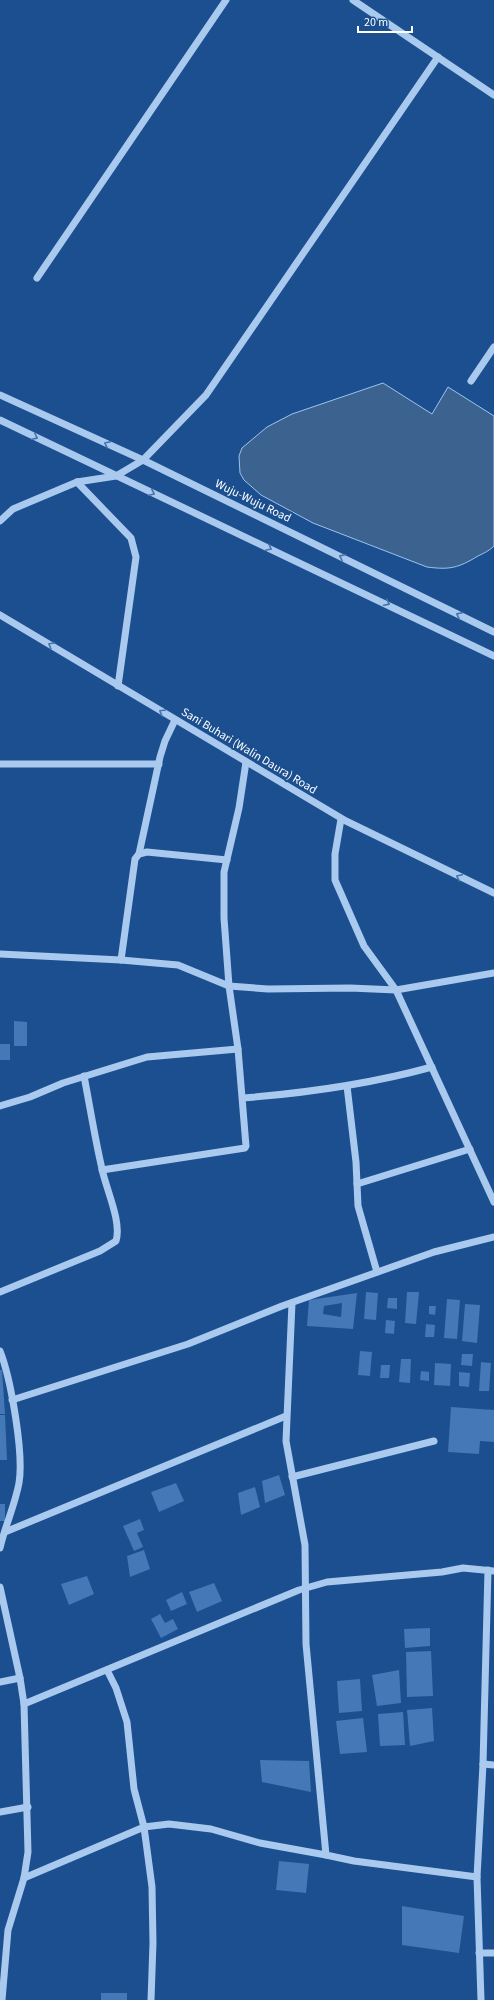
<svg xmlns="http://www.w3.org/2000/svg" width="494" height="2000" font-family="'Source Sans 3',sans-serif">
<rect width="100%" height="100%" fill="#1b4f8f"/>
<path fill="#3c6290" stroke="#9cc4f0" d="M383,383L432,414L448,387L494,416V546C489,551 484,553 478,556C458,568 450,570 427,567L313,523L261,495L244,480L240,473L239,456L242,448L267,427L292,414Z"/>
<g fill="#4478b7" fill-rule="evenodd">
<polygon points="14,1021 27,1022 27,1046 14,1046"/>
<rect x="0" y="1044" width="10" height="16"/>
<polygon points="366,1292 378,1293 376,1320 364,1319"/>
<polygon points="407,1292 419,1292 416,1324 405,1323"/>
<path d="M357,1293L353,1329L307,1326L309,1300ZM342,1303L341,1317L323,1314L324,1306Z"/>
<polygon points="388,1298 397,1298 397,1309 387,1308"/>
<polygon points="447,1299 460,1300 457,1339 444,1338"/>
<polygon points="465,1304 480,1305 477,1343 462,1341"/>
<polygon points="429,1306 436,1306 435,1315 429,1314"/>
<polygon points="386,1320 395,1321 394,1334 385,1333"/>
<polygon points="426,1324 435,1325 434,1337 425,1337"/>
<polygon points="360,1351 372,1352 370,1376 358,1375"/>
<polygon points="462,1354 473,1354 472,1366 461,1365"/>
<polygon points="401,1359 411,1359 410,1383 399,1382"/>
<polygon points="481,1362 491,1363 489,1391 479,1391"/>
<polygon points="435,1363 451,1364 450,1386 434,1385"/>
<polygon points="381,1365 390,1365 389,1378 380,1378"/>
<polygon points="0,1370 2,1370 5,1414 0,1414"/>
<polygon points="421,1371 429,1372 429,1381 420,1380"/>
<polygon points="459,1372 470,1373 469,1387 459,1386"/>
<polygon points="451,1407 494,1410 494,1442 480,1441 479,1454 448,1452"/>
<polygon points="0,1415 5,1415 7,1460 0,1460"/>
<polygon points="279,1475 285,1495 265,1503 262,1481"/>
<polygon points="176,1483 184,1501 159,1512 151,1492"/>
<polygon points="255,1487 260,1507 241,1515 238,1493"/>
<rect x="0" y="1504" width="5" height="17"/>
<polygon points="140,1519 144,1530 137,1533 143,1547 134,1551 123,1526"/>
<polygon points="144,1550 150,1569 130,1577 127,1556"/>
<polygon points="87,1576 94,1594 69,1605 61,1584"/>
<polygon points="214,1583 222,1601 197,1612 189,1592"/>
<polygon points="182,1592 187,1604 171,1611 166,1600"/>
<polygon points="160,1614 165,1623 173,1619 178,1629 161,1638 151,1619"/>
<polygon points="430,1628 430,1646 405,1648 404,1629"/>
<polygon points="431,1651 433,1696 407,1697 406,1652"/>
<polygon points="399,1670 401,1703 377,1706 372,1675"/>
<polygon points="360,1679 362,1711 339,1713 337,1681"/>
<polygon points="432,1708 434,1741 410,1746 407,1710"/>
<polygon points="403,1712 405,1745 380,1746 378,1714"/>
<polygon points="363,1718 367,1752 340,1754 336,1721"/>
<polygon points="260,1760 309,1761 311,1792 262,1782"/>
<polygon points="279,1861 309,1864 306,1893 276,1890"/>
<polygon points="402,1906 464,1916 459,1953 402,1945"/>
<rect x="101" y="1993" width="26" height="7"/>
</g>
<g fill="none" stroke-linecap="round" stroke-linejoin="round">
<g stroke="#a9c9ee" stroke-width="7">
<polyline points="353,0 494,95"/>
<polyline points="37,278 226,0"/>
<polyline points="471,381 494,347"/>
<polyline points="0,395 143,460 494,632"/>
<polyline points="0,420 494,656"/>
<polyline points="77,482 131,538 136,557 118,686"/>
<polyline points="0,521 13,509 77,482 116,476 143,460 206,395 438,57"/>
<polyline points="0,615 346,821 494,893"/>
<polyline points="0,764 159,764"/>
<polyline points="341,819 335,854 335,880 364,946 396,990 494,1202"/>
<polyline points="139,854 160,757 165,741 175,720"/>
<polyline points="0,954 121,960 178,965 229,986 268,989 350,988 396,990 494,973"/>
<polyline points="121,960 135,859 139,854 147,852 227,860"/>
<polyline points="347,1086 356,1162 358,1206 377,1272"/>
<path d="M243,1098C306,1093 370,1084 432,1067"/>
<polyline points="0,1106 30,1097 63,1083 147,1057 238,1049"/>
<polyline points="102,1170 245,1148 246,1146 238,1049 229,986 224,918 224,872 239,808 246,762"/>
<polyline points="357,1184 470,1149"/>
<path d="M0,1292L100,1251L116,1241C122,1222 106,1189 102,1169C95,1139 90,1107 84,1076"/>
<polyline points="292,1303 286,1441 305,1545 306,1644 326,1855 354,1861 477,1877"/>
<path d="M0,1351C11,1379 24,1454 19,1483C15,1505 5,1526 0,1548"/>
<polyline points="12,1400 188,1344 282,1306 434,1252 494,1237"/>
<polyline points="292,1477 434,1441"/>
<polyline points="5,1532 286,1416"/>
<polyline points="0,1587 20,1678 24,1704 28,1852 24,1878 8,1930 2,2000"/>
<polyline points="107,1670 116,1688 127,1722 134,1789 144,1827 169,1824 211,1829 260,1843 326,1855"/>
<polyline points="0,1682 20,1678"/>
<polyline points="24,1704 299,1590 327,1582 442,1572 463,1568 494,1571"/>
<polyline points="483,1764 494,1765"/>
<polyline points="0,1812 28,1807"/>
<polyline points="24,1878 144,1827 152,1887 153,1943 151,2000"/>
<polyline points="479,1953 494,1953"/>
<polyline points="481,2000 477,1877 483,1764 488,1570"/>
</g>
</g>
<defs><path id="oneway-chevron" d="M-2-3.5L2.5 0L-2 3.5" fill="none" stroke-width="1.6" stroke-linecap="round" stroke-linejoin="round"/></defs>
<g stroke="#4674ac">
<use href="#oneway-chevron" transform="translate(35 437) rotate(26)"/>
<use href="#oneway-chevron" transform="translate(107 444) rotate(-155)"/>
<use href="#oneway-chevron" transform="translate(152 493) rotate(25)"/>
<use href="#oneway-chevron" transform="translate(269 548) rotate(25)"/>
<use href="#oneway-chevron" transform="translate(342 557) rotate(-154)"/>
<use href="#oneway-chevron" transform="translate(387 603) rotate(26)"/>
<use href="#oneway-chevron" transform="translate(459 615) rotate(-154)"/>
<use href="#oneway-chevron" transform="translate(51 645) rotate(-149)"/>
<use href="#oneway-chevron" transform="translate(162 712) rotate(-149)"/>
<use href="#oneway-chevron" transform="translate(459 877) rotate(-155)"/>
</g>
<g text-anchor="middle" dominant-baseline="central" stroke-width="4" stroke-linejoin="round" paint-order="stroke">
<g font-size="12" fill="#fff" stroke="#1b4f8f">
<text transform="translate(253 501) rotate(26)">Wuju-Wuju Road</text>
<text transform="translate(249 751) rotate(31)">Sani Buhari (Walin Daura) Road</text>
</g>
</g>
<path d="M358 26v6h54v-6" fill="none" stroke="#ffffff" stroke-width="2"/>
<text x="364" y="26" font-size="12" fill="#ffffff" stroke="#1b4f8f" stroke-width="3" paint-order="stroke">20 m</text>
</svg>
